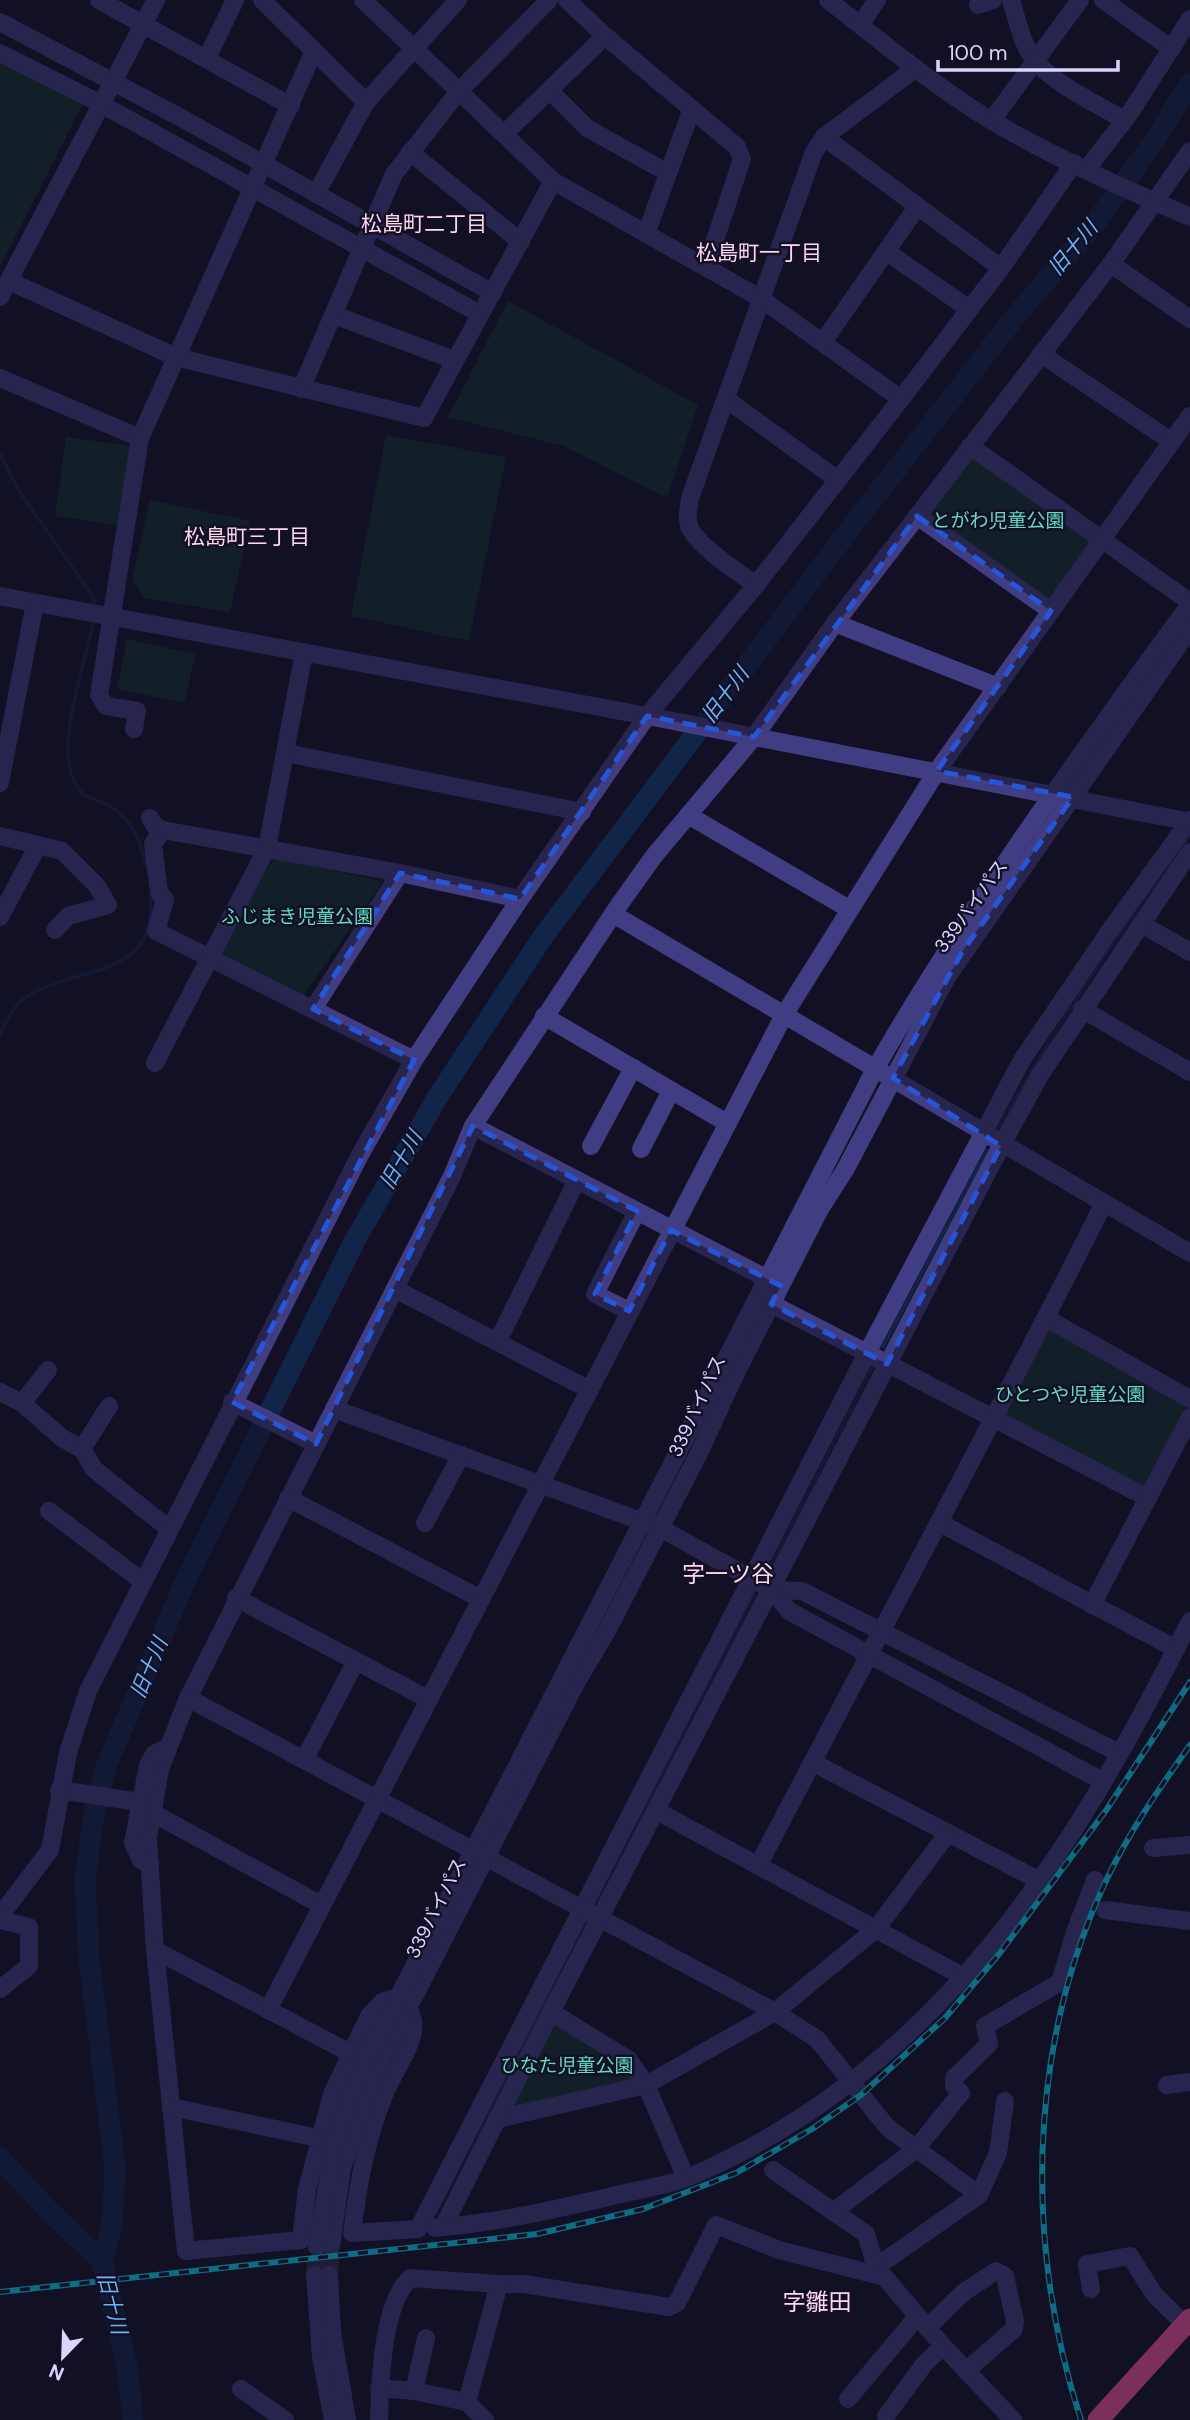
<svg xmlns="http://www.w3.org/2000/svg" width="1190" height="2420" font-family="'DM Sans','Noto Sans JP',sans-serif">
<rect width="100%" height="100%" fill="#131025"/>
<g fill="#132f2e">
<polygon points="0,55 85,100 1,265 0,264"/>
<polygon points="508,301 698,405 667,498 564,446 448,417"/>
<polygon points="386,435 506,457 469,641 351,616"/>
<polygon points="66,437 132,446 120,526 55,516"/>
<polygon points="972,456 1093,540 1050,603 926,516"/>
<polygon points="150,500 250,521 230,612 145,598 132,580"/>
<polygon points="127,639 195,654 185,703 117,689"/>
<polygon points="274,858 383,881 304,995 212,957"/>
<polygon points="1049,1326 1186,1405 1143,1488 1003,1414"/>
<polygon points="557,2024 624,2064 636,2080 518,2111 512,2104 553,2025"/>
</g>
<g fill="none" stroke-linecap="round" stroke-linejoin="round">
<g stroke="#102548" stroke-width="3.5">
<polyline points="0,454 19,491 89,591 95,602 94,609"/>
<path d="M93,620C88,662 47,758 82,793C86,798 99,800 106,804C134,819 139,840 148,869"/>
<path d="M0,1035C7,1019 16,1001 32,993C86,965 157,978 151,894"/>
<path d="M997,1131C1052,1027 1123,932 1190,835"/>
<polyline points="883,1347 987,1150"/>
<polyline points="766,1575 873,1366"/>
<polyline points="596,1904 755,1594"/>
<polyline points="436,2214 586,1923"/>
</g>
<g stroke="#102548" stroke-width="21">
<polyline points="0,2158 48,2210 102,2261"/>
<polyline points="133,2420 127,2367 102,2261 112,2226 115,2167 89,1958 85,1879 96,1801 108,1762 184,1584 354,1242 437,1098 542,938 842,539 1014,318 1093,226 1155,140 1190,83"/>
</g>
<g stroke="#312e45" stroke-width="18" stroke-dasharray="18 9" stroke-linecap="butt">
<polyline points="315,2275 317,2247"/>
<polyline points="329,2275 331,2246"/>
</g>
<g stroke="#403d82" stroke-width="18">
<polyline points="99,0 291,106"/>
<polyline points="363,0 553,181 760,298 901,399"/>
<polyline points="567,0 605,36 737,147 742,159 706,267"/>
<path d="M828,0C881,41 934,86 992,121C1055,158 1123,188 1190,217"/>
<path d="M1011,0C1017,19 1022,46 1036,62C1059,87 1096,103 1124,120"/>
<polyline points="1103,0 1172,49"/>
<polyline points="978,5 993,0"/>
<polyline points="0,22 187,121 493,293"/>
<polyline points="860,25 877,0"/>
<polyline points="314,51 366,102"/>
<polyline points="0,53 101,104 480,314"/>
<polyline points="207,58 235,0"/>
<polyline points="549,90 587,128 668,173"/>
<polyline points="992,120 1080,0"/>
<polyline points="504,134 605,36"/>
<polyline points="824,137 1001,268"/>
<path d="M1190,151L1111,264L835,623L754,737L654,856L619,905L473,1126L452,1176L188,1698L160,1769L148,1838L155,1950L186,2251L301,2240L307,2189L332,2094L369,2016L382,2002L399,1997C407,2005 415,2017 413,2030C412,2047 391,2077 384,2095C366,2140 358,2185 352,2233L418,2229L867,1353L1022,1060L1111,929L1190,820"/>
<polyline points="410,152 521,242"/>
<polyline points="1086,170 1130,113 1190,19"/>
<polyline points="316,194 366,102 458,0"/>
<polyline points="646,234 691,111"/>
<polyline points="887,252 969,309"/>
<polyline points="1111,264 1190,319"/>
<polyline points="9,281 176,357 424,418 553,181"/>
<polyline points="0,297 156,0"/>
<polyline points="334,315 454,360"/>
<polyline points="823,342 917,207"/>
<polyline points="1041,354 1171,441"/>
<polyline points="0,378 140,438"/>
<polyline points="301,389 394,174 459,91 549,0"/>
<polyline points="726,399 838,480"/>
<polyline points="970,446 1190,602"/>
<polyline points="917,516 1051,611"/>
<path d="M756,585C738,572 697,546 689,526C686,517 689,507 690,498L814,152L824,137L916,68"/>
<polyline points="0,596 658,718 1190,822"/>
<polyline points="835,623 998,687"/>
<polyline points="134,729 137,711 106,706 99,695 140,438 314,51 262,0"/>
<polyline points="286,753 582,812"/>
<polyline points="0,783 35,603"/>
<polyline points="688,815 849,909"/>
<polyline points="150,818 155,826 163,830 153,844 159,892 165,900 156,931 414,1060"/>
<polyline points="163,830 400,873 520,899"/>
<polyline points="0,836 38,845"/>
<path d="M613,914C805,1027 997,1141 1190,1253"/>
<polyline points="0,917 38,845 62,851 97,886 108,905 68,916 55,930"/>
<polyline points="1143,925 1190,952"/>
<polyline points="313,1009 400,873"/>
<polyline points="1082,1009 1190,1072"/>
<polyline points="544,1016 727,1123"/>
<polyline points="155,1063 267,848 304,652"/>
<polyline points="473,1126 777,1284"/>
<polyline points="591,1146 633,1068"/>
<polyline points="641,1149 671,1091"/>
<polyline points="395,1289 588,1389"/>
<polyline points="762,1299 1148,1498"/>
<polyline points="629,1311 595,1294 637,1211"/>
<polyline points="1046,1318 1190,1399"/>
<polyline points="498,1341 577,1180"/>
<polyline points="0,1392 22,1403 62,1438 82,1449 94,1469 168,1528"/>
<polyline points="232,1402 316,1444"/>
<polyline points="22,1403 48,1370"/>
<polyline points="334,1409 660,1528 772,1590 789,1611 1102,1781"/>
<polyline points="82,1449 109,1406"/>
<polyline points="288,1498 481,1599"/>
<polyline points="49,1511 142,1581"/>
<polyline points="425,1523 461,1455"/>
<polyline points="940,1523 1176,1649"/>
<polyline points="772,1590 802,1591 1119,1753"/>
<polyline points="236,1598 428,1699"/>
<polyline points="1092,1605 1190,1417"/>
<polyline points="188,1698 775,2012 817,2039 887,2127 979,2195 876,2267 943,2346 1013,2420"/>
<polyline points="304,1760 356,1661"/>
<polyline points="812,1762 1038,1880"/>
<polyline points="59,1790 140,1802"/>
<polyline points="657,1811 964,1977"/>
<polyline points="151,1812 321,1905"/>
<polyline points="1153,1848 1190,1845"/>
<polyline points="150,1864 141,1860 133,1843 148,1765 154,1754 165,1749"/>
<path d="M758,1866C873,1645 992,1426 1104,1203"/>
<polyline points="1105,1910 1190,1921"/>
<polyline points="0,1916 50,1850 68,1753 88,1691 361,1153 414,1060 520,899 647,716 756,585 901,399 1001,268 1074,163"/>
<polyline points="0,1920 29,1927 29,1966 0,1989"/>
<polyline points="155,1950 350,2053"/>
<polyline points="268,2010 784,1015 937,771 1190,416"/>
<polyline points="551,2012 629,2060 646,2085 686,2178"/>
<polyline points="1167,2085 1190,2082"/>
<polyline points="171,2107 318,2138"/>
<polyline points="497,2119 646,2085 775,2012 876,1929 948,1833"/>
<polyline points="773,2170 866,2234 876,2267"/>
<polyline points="979,2195 998,2153 1005,2101"/>
<polyline points="833,2212 916,2149 961,2093 954,2086 954,2078 989,2044 985,2026 1060,1982 1075,1932 1095,1880"/>
<polyline points="443,2227 551,2012 1001,1146 1040,1075 1190,852"/>
<path d="M435,2228C497,2223 556,2209 617,2195C640,2189 667,2186 689,2177C938,2071 1074,1854 1190,1621"/>
<polyline points="331,2246 342,2168 374,2074 576,1683 607,1631 699,1453 735,1375 820,1209 845,1170 947,977 1190,629"/>
<path d="M317,2247L334,2144L355,2081L875,1069C968,907 1080,755 1190,604"/>
<polyline points="315,2275 321,2356 333,2420"/>
<polyline points="329,2275 332,2332 347,2420"/>
<polyline points="499,2284 524,2284 669,2307 677,2303 716,2225 779,2250 881,2276"/>
<polyline points="1091,2289 1087,2264 1130,2256 1154,2294 1184,2324"/>
<polyline points="927,2328 964,2292 996,2271 1005,2276 1015,2321 1014,2329 966,2371"/>
<polyline points="379,2388 414,2391 467,2402"/>
<polyline points="241,2389 285,2420"/>
<polyline points="414,2391 426,2338"/>
<polyline points="848,2399 917,2317"/>
<polyline points="886,2416 925,2363 943,2346"/>
<path d="M379,2420C380,2382 382,2305 410,2278L499,2284L467,2402L485,2420"/>
</g>
<polyline stroke="#f855a2" stroke-width="21" points="1098,2420 1190,2319"/>
<defs>
<g id="rail">
<polyline points="0,2292 537,2234 643,2209 736,2173 812,2129 861,2095 945,2018 999,1954 1107,1809 1190,1682"/>
<path d="M1081,2420C1025,2247 1027,2052 1104,1885C1127,1835 1158,1790 1190,1745"/>
</g>
</defs>
<use href="#rail" stroke="#09dcf5" stroke-width="6"/>
<use href="#rail" stroke="#131025" stroke-width="3.5" stroke-dasharray="10" stroke-linecap="butt"/>
</g>
<path d="M0 0H1190V2420H0ZM917,516L1051,611L937,771L1073,797L962,952L893,1078L1001,1146L887,1364L771,1304L781,1286L671,1230L629,1311L595,1294L637,1211L473,1126L316,1444L232,1402L414,1060L313,1009L400,873L520,899L647,716L754,737Z" fill="#131025" fill-opacity=".55" fill-rule="evenodd"/>
<path fill="none" stroke="#2655da" stroke-width="5" stroke-dasharray="14 9" stroke-linejoin="round" d="M917,516L1051,611L937,771L1073,797L962,952L893,1078L1001,1146L887,1364L771,1304L781,1286L671,1230L629,1311L595,1294L637,1211L473,1126L316,1444L232,1402L414,1060L313,1009L400,873L520,899L647,716L754,737Z"/>
<g text-anchor="middle" dominant-baseline="central" stroke-width="5" stroke-linejoin="round" paint-order="stroke">
<g font-size="19" fill="#63dbbe" stroke="#131025">
<text x="998" y="520">とがわ児童公園</text>
<text x="297" y="916">ふじまき児童公園</text>
<text x="1070" y="1394">ひとつや児童公園</text>
<text x="567" y="2065">ひなた児童公園</text>
</g>
<g font-size="19" fill="#dad5fd" stroke="#131025">
<text transform="translate(971 906) rotate(-54)">339バイパス</text>
<text transform="translate(697 1406) rotate(-65)">339バイパス</text>
<text transform="translate(436 1908) rotate(-63)">339バイパス</text>
</g>
<g font-size="21" fill="#fdd7ef" stroke="#131025">
<text x="424" y="224">松島町二丁目</text>
<text x="759" y="253">松島町一丁目</text>
<text x="247" y="537">松島町三丁目</text>
</g>
<g font-size="21" font-style="italic" fill="#67b4f9" stroke="#131025">
<text transform="translate(1073 248) rotate(-50)">旧十川</text>
<text transform="translate(725 695) rotate(-53)">旧十川</text>
<text transform="translate(401 1160) rotate(-60)">旧十川</text>
<text transform="translate(149 1668) rotate(-67)">旧十川</text>
<text transform="translate(112 2303) rotate(76)">旧十川</text>
</g>
<g font-size="23" fill="#fdd7ef" stroke="#131025">
<text x="728" y="1574">字一ツ谷</text>
<text x="817" y="2302">字雛田</text>
</g>
</g>
<g transform="translate(63 2357) rotate(203)" stroke="#131025" stroke-width="5" paint-order="stroke">
<path d="M0-5L12 26L0 18L-12 26Z" fill="#dad5fd"/>
<text y="-10" font-size="19" font-weight="bold" text-anchor="middle" fill="#dad5fd">N</text>
</g>
<path d="M938 60v10h180v-10" fill="none" stroke="#dad5fd" stroke-width="3.5"/>
<text x="948" y="60" font-size="21" fill="#dad5fd" stroke="#131025" stroke-width="5" paint-order="stroke">100 m</text>
</svg>
